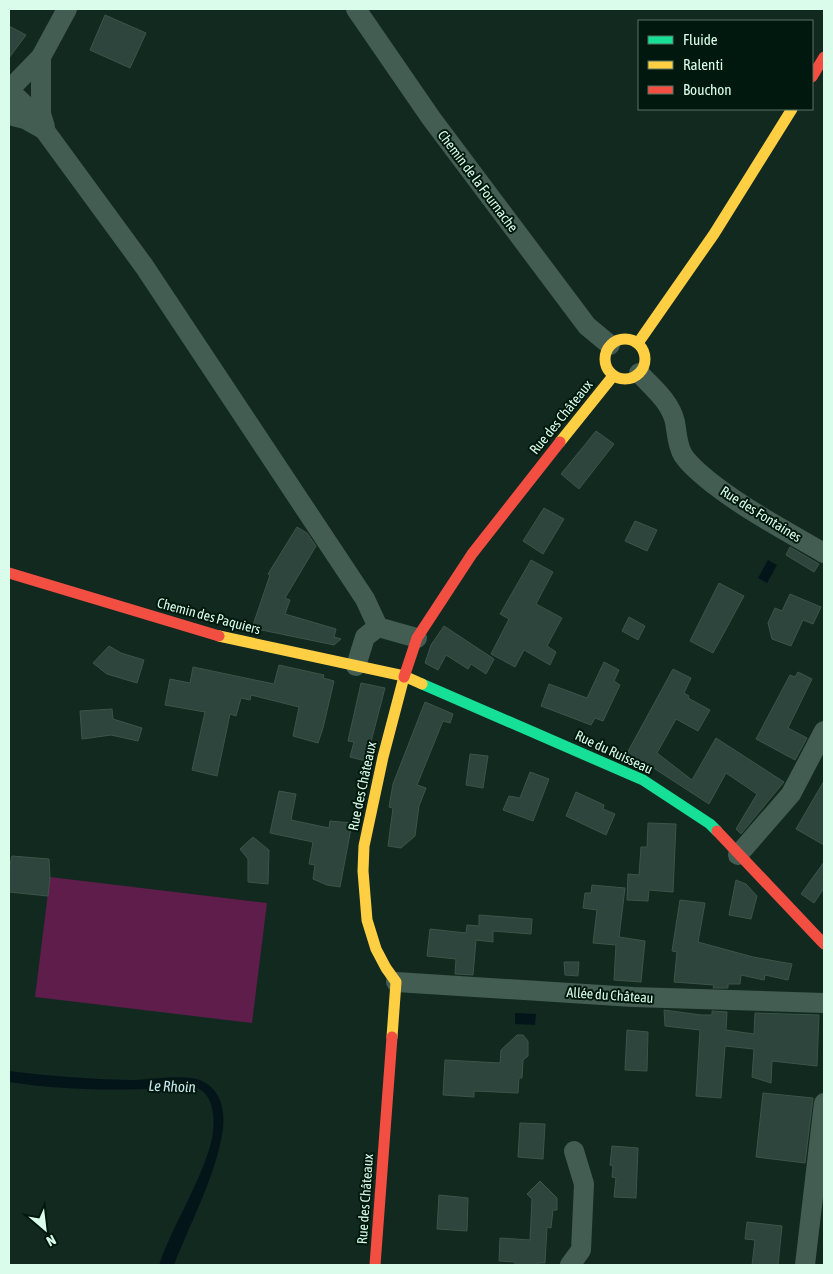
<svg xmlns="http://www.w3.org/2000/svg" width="833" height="1274" font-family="'Asap Condensed',sans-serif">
<rect width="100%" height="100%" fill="#122920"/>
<polygon fill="#5e1d4a" points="50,877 267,903 252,1023 35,997"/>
<g fill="#04151a">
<polygon points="768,560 777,565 767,583 758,578"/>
<polygon points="515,1013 536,1014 535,1025 515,1024"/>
<path d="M9,1071C49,1076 89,1079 130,1080C148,1080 187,1073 202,1081C221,1090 225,1110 223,1129C216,1176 191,1221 174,1265H159C173,1224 199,1186 211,1143C215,1128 216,1100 201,1090C190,1083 176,1087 164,1088C111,1091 61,1090 9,1082Z"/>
</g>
<g fill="#2d453c" stroke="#3b554a">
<polygon points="105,15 146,33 130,68 90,50"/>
<polygon points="9,26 26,35 9,58"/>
<polygon points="596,431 614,444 579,489 561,474"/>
<polygon points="544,508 564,519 543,554 523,541"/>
<polygon points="635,521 657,530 647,551 625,541"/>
<polygon points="297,527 307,533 316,546 285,598 290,600 285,614 336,629 334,637 341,639 334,645 252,628 270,575 268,574"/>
<polygon points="790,547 819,564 814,572 786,555"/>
<polygon points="531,560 553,572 536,604 562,618 547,646 556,652 550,665 524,650 515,667 491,654 509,619 500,614"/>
<polygon points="719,583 744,596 713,653 690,641"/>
<polygon points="790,594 821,607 813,624 803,620 791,646 772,639 768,623 775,608 782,611"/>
<polygon points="629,617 645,626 638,640 622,631"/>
<polygon points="444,626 494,659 486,674 471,664 468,669 446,655 438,670 425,663 431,645"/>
<polygon points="109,646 121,653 144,660 137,683 107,674 93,663"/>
<polygon points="604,662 619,670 614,681 620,685 603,721 595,718 591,725 541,706 549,684 587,698"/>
<polygon points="279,665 324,675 323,678 334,681 323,728 318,743 293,736 299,707 251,695 250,700 241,698 236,716 230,714 217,776 192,770 205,712 165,705 170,679 190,683 193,667 274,684"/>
<polygon points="673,669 691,678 684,693 689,696 688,698 710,710 698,731 676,719 657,753 692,780 716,738 784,782 741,834 736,829 757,794 726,773 709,804 652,767 626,755"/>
<polygon points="798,672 812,679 788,728 807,738 795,760 756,739 790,675 795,677"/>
<polygon points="361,683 385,688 366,761 350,757 354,742 348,741"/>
<polygon points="425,702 453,714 450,723 443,721 417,785 426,788 419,806 415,836 401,848 388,846 393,808 389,807 393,784"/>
<polygon points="112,709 113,719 142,728 138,741 111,735 82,739 80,711"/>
<polygon points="470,754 488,756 483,788 466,785"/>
<polygon points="530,772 549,779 533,821 503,810 509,796 520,798"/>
<polygon points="824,781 824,845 796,829"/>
<polygon points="279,791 296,794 291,820 329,828 330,821 352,823 340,887 327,885 313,879 315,865 309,864 313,842 270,833"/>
<polygon points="576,792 604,805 603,809 615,814 606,835 566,816"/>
<polygon points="648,823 676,824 673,892 649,890 648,901 627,900 628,874 639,875 641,847 647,847"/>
<polygon points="253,837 269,850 268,884 248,882 248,859 240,849"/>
<polygon points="12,856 49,859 50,877 48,896 9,892 9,864 10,865"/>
<polygon points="824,862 824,888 814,903 801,894"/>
<polygon points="736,880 746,884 757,896 751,919 729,915"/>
<polygon points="592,885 625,888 619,937 645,941 641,982 614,980 616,945 593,943 597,910 583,908 585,893 591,893"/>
<polygon points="680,900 705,903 698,942 753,957 792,964 788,980 765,975 764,980 741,975 740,984 728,984 728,988 713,988 714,985 674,982 677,952 672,951"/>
<polygon points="479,915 532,919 531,934 493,931 493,942 476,940 473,975 455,974 456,959 427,956 430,929 466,933 467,925 479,926"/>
<polygon points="564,962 579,962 578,976 565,975"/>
<polygon points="664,1010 701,1015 712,1015 712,1011 727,1012 726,1030 754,1034 755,1013 819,1015 817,1066 772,1061 771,1083 752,1077 754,1049 725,1046 721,1098 696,1096 700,1030 665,1026"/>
<polygon points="627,1030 648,1032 647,1071 625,1070"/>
<polygon points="517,1035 523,1035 528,1041 528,1056 523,1060 522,1078 519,1078 518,1093 474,1091 474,1097 443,1095 445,1060 500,1063 501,1050"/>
<polygon points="763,1093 813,1098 805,1163 756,1157"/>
<polygon points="520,1123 545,1124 543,1159 518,1157"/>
<polygon points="612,1146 638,1148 636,1198 614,1197 616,1178 612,1177 613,1166 610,1165"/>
<polygon points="540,1181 557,1198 557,1210 553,1210 551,1228 547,1227 545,1263 538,1263 538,1265 515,1265 515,1262 499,1261 500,1238 530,1240 532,1199 527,1194"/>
<polygon points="439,1195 468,1198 467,1231 437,1229"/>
<polygon points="747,1222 782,1226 778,1265 752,1265 755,1240 745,1239"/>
</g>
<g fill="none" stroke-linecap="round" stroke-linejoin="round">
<g stroke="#435d52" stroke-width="20">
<polyline points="356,9 431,118 587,326 610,345"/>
<polyline points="41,57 41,114 45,127"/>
<polyline points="9,90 29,109 144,266 365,599 378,627"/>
<polyline points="9,90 41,57 67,9"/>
<polyline points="9,115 25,119 43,129"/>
<path d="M639,373C653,388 670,401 675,422C677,433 677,445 683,455C690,466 703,476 713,484C748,511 786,531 824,553"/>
<polyline points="378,627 417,638"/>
<polyline points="356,666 365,637 378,627"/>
<polyline points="738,855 791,794 824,731"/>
<polyline points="396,982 633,997 824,1003"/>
<polyline points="570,1265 581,1250 584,1184 574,1151"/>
<polyline points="805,1265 824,1103"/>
</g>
<polyline stroke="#16e098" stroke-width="11" points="422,684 643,780 710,824 717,831"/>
<g stroke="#ffcf43" stroke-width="11">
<circle cx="625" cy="359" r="20"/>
<polyline points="638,343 714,234 792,109"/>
<polyline points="560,442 613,376"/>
<polyline points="219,636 404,676 422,684"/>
<polyline points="392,1037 396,982 386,968 376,949 367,920 363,871 364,846 383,757 404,677"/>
</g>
<g stroke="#f24e42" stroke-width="11">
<polyline points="812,77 824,57"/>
<polyline points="9,573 219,636"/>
<polyline points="404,677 417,638 472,554 560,442"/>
<polyline points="717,831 824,944"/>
<polyline points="375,1265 392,1037"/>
</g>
</g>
<g text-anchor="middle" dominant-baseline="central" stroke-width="4" stroke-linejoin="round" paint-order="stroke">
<g font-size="14" fill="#dafdeb" stroke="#00180d">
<text transform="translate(478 181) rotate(53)">Chemin de la Fournache</text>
<text transform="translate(561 417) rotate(-51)">Rue des Châteaux</text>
<text transform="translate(761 514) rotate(32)">Rue des Fontaines</text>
<text transform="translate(209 616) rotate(15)">Chemin des Paquiers</text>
<text transform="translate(614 752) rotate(25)">Rue du Ruisseau</text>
<text transform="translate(362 786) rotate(-78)">Rue des Châteaux</text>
<text transform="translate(610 995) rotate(4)">Allée du Château</text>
<text transform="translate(365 1199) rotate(-86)">Rue des Châteaux</text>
</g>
<g font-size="15" font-style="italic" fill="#cbe7f2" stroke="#00180d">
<text transform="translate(172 1086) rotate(2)">Le Rhoin</text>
</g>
</g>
<rect width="833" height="1274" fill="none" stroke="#dafdeb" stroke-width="20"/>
<rect x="638" y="20" width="175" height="90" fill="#00180d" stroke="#577466"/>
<rect x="648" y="36" width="25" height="8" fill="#16e098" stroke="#577466"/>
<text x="683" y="45" font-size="15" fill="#dafdeb">Fluide</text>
<rect x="648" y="61" width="25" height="8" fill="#ffcf43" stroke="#577466"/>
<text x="683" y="70" font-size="15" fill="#dafdeb">Ralenti</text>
<rect x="648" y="86" width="25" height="8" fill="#f24e42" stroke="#577466"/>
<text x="683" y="95" font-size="15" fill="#dafdeb">Bouchon</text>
<g transform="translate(45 1229) rotate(152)" stroke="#00180d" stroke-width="4" paint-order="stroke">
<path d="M0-4L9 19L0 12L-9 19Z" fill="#dafdeb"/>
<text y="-8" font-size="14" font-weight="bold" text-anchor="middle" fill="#dafdeb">N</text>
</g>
</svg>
